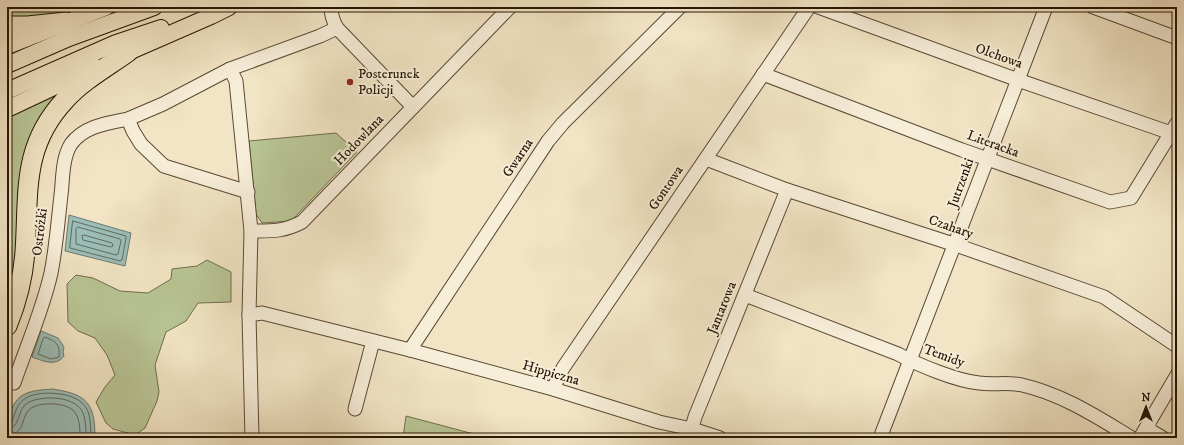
<svg xmlns="http://www.w3.org/2000/svg" width="1184" height="445" font-family="'IM FELL DW Pica',serif">
<rect width="100%" height="100%" fill="#f2e5c5"/>
<filter id="stains"><feTurbulence type="fractalNoise" baseFrequency=".005" numOctaves="4"/><feColorMatrix values="0 0 0 0 .2 0 0 0 0 .09 0 0 0 0 .02 0 0 0 .5 -.17"/></filter>
<radialGradient id="worn" r=".72"><stop offset=".6" stop-color="#630" stop-opacity="0"/><stop offset="1" stop-color="#630" stop-opacity=".3"/></radialGradient>
<g fill="#b9c595" stroke="#706d4d">
<polygon points="7,7 74,7 52,14 7,19"/>
<polygon points="67,87 57,97 7,310 7,285 11,266 10,251 7,235 7,116"/>
<polygon points="336,133 357,152 291,221 262,223 256,214 249,141"/>
<polygon points="207,260 231,272 231,302 198,303 186,321 166,332 155,365 159,392 157,401 145,428 135,435 113,429 106,423 96,402 105,387 115,375 107,355 95,338 78,331 68,322 67,284 76,275 93,278 120,291 148,293 171,279 172,269 197,266"/>
<polygon points="406,416 489,438 403,438"/>
</g>
<g fill="#9cbeb8" stroke="#6d7a70">
<polygon points="69,215 131,233 125,266 65,251"/>
<path d="M41,331L58,338L64,347L63,352L64,356C56,367 43,361 32,357Z"/>
<path d="M52,389C87,394 95,403 95,438H7C7,424 10,400 25,394C33,390 43,390 52,389Z"/>
</g>
<g fill="none" stroke-linecap="round" stroke-linejoin="round">
<g stroke="#616a5e" stroke-width="1">
<polygon points="73,221 126,236 126,238 122,260 120,261 70,248"/>
<polygon points="78,227 120,239 121,241 118,254 116,255 76,244 76,229"/>
<polygon points="84,235 112,243 113,246 111,247 83,240 82,236"/>
<path d="M45,337C57,342 60,344 59,357L51,359L38,354L43,339Z"/>
<path d="M7,424L12,422C15,413 17,403 26,398C39,390 71,392 82,403C92,411 90,427 91,438"/>
<path d="M7,429C22,428 16,408 29,402C44,395 76,396 83,413C86,421 86,430 86,438"/>
<path d="M7,435C28,434 19,414 33,407C43,402 70,402 76,414C80,421 80,430 80,438"/>
</g>
<defs>
<g id="minor">
<path d="M331,7C331,15 333,21 337,28L413,107"/>
<polyline points="818,7 1018,80 1171,133"/>
<polyline points="1093,7 1177,38"/>
<polyline points="230,69 236,81 251,231 249,315 252,438"/>
<polyline points="763,74 962,150 1110,202 1131,198 1177,123"/>
<polyline points="706,159 787,190 956,245 1104,297 1177,346"/>
<polyline points="248,192 164,166 141,144 133,131 128,119 163,104 230,69 320,36 337,28"/>
<path d="M251,231C271,231 283,232 302,222L510,7"/>
<path d="M745,295L898,354C918,365 957,381 979,383C993,385 1008,382 1022,385C1062,394 1097,417 1132,438"/>
<polyline points="249,315 262,313 410,350 553,389 659,422 692,429 720,438"/>
<polyline points="410,350 548,141 563,123 680,7"/>
<path d="M14,383C26,348 43,309 51,273C56,248 58,221 61,195C63,179 62,158 71,144C84,126 108,123 128,119"/>
<polyline points="553,389 563,368 809,7"/>
<polyline points="355,409 373,341"/>
<polyline points="1146,428 1163,438"/>
<polyline points="689,438 695,417 787,190"/>
<polyline points="880,438 1046,7"/>
<polyline points="1140,438 1177,375"/>
</g>
<g id="major">
<polyline points="7,46 106,7"/>
<polyline points="117,57 211,16 229,7"/>
<polyline points="7,65 69,38 154,7"/>
<polyline points="7,91 116,43 161,28"/>
<polyline points="7,109 96,67"/>
</g>
<g id="highway">
<polyline points="7,26 28,26 66,22"/>
<path d="M7,326C17,302 23,278 25,252C29,194 21,147 65,100C82,81 107,67 128,52"/>
</g>
</defs>
<use href="#minor" stroke="#594935" stroke-width="15"/>
<use href="#major" stroke="#261505" stroke-width="18"/>
<use href="#highway" stroke="#261505" stroke-width="21"/>
<use href="#minor" stroke="#f7eed9" stroke-width="13"/>
<use href="#major" stroke="#f2e5c5" stroke-width="16"/>
<use href="#highway" stroke="#f2e5c5" stroke-width="19"/>
</g>
<circle fill="#8f2418" stroke="#f7eed9" stroke-width="1.5" cx="350" cy="82" r="4"/>
<g text-anchor="middle" dominant-baseline="central" stroke-width="4" stroke-linejoin="round" paint-order="stroke">
<g font-size="14" fill="#261505" stroke="#f7eed9">
<text transform="translate(999 56) rotate(20)">Olchowa</text>
<text transform="translate(359 140) rotate(-46)">Hodowlana</text>
<text transform="translate(993 144) rotate(20)">Literacka</text>
<text transform="translate(518 158) rotate(-56)">Gwarna</text>
<text transform="translate(961 183) rotate(-70)">Jutrzenki</text>
<text transform="translate(666 188) rotate(-56)">Gontowa</text>
<text transform="translate(951 227) rotate(19)">Czahary</text>
<text transform="translate(40 232) rotate(-83)">Ostróżki</text>
<text transform="translate(722 308) rotate(-68)">Jantarowa</text>
<text transform="translate(944 356) rotate(20)">Temidy</text>
<text transform="translate(551 373) rotate(16)">Hippiczna</text>
</g>
<g font-size="14" fill="#261505" stroke="#f7eed9" text-anchor="start">
<text x="358" y="74">Posterunek<tspan x="358" dy="16">Policji</tspan></text>
</g>
</g>
<rect width="1184" height="445" fill="none" stroke="#f2e5c5" stroke-width="24"/>
<rect x="8" y="8" width="1168" height="429" fill="none" stroke="#261505" stroke-width="2"/>
<rect x="12" y="12" width="1160" height="421" fill="none" stroke="#261505"/>
<g transform="translate(1146 407)" stroke="#f7eed9" stroke-width="3" paint-order="stroke">
<path d="M0-3L7 15L0 10L-7 15Z" fill="#261505"/>
<text y="-6" font-size="11" font-weight="bold" text-anchor="middle" fill="#261505">N</text>
</g>
<rect width="100%" height="100%" filter="url(#stains)"/>
<rect width="100%" height="100%" fill="url(#worn)"/>
</svg>
